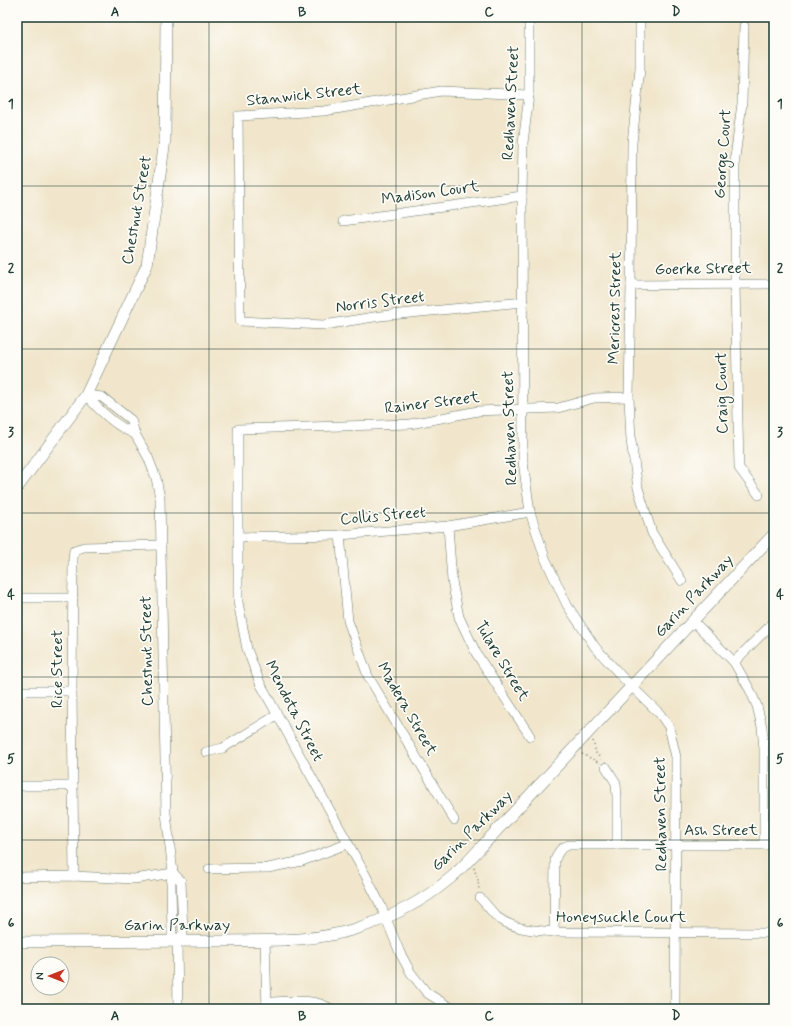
<svg xmlns="http://www.w3.org/2000/svg" width="791" height="1026" font-family="Mynerve,sans-serif">
<rect width="100%" height="100%" fill="#fdfcf7"/>
<filter id="ink" filterUnits="userSpaceOnUse"><feTurbulence type="fractalNoise" baseFrequency=".025" numOctaves="2"/><feDisplacementMap in="SourceGraphic" scale="8" xChannelSelector="R" yChannelSelector="G"/><feConvolveMatrix kernelMatrix="1 2 1 2 8 2 1 2 1" color-interpolation-filters="sRGB"/></filter>
<filter id="wash" filterUnits="userSpaceOnUse"><feTurbulence type="fractalNoise" baseFrequency=".012" numOctaves="4" result="noise"/><feDisplacementMap in="SourceGraphic" scale="16" xChannelSelector="R" yChannelSelector="G"/><feGaussianBlur stdDeviation="0.9" result="paint"/><feColorMatrix in="noise" values="0 0 0 0 0 0 0 0 0 0 0 0 0 0 0 0 0 1.4 0 .05"/><feComposite in="paint" operator="in"/></filter>
<g filter="url(#wash)">
<rect width="100%" height="100%" fill="#f1e6cc"/>
</g>
<g filter="url(#ink)">
<g fill="none" stroke-linecap="round" stroke-linejoin="round">
<defs>
<g id="minor">
<polyline points="529,17 529,95 523,143 522,196 523,462 530,512 545,558 567,605 595,647 624,679 660,714 669,727 676,757 675,1009"/>
<polyline points="640,25 640,69 632,143 631,285 629,397 631,441 638,488 652,533 682,581"/>
<polyline points="744,26 742,103 735,158 735,284 739,468 759,495"/>
<polyline points="343,221 522,196"/>
<polyline points="631,285 774,284"/>
<polyline points="523,302 380,316 324,325 240,321 238,116 324,111 441,91 529,95"/>
<polyline points="86,395 102,397 131,420 135,434 148,457 156,478 160,498 166,813 173,873 171,882 172,935 177,941 178,1009"/>
<path d="M86,395C99,410 117,427 135,434"/>
<polyline points="448,526 452,581 459,617 476,653 530,736"/>
<polyline points="340,535 348,621 368,676 454,820"/>
<polyline points="238,537 340,535 448,526 530,512"/>
<polyline points="17,598 73,598"/>
<polyline points="693,621 734,662 750,690 757,706 762,727 764,749 764,845"/>
<polyline points="734,662 774,622"/>
<polyline points="17,691 72,691"/>
<polyline points="206,752 223,748 277,715"/>
<polyline points="606,767 616,783 617,797 617,845"/>
<polyline points="17,786 73,786"/>
<polyline points="209,869 268,868 302,861 347,844"/>
<polyline points="173,873 181,881 183,934 177,941"/>
<polyline points="74,876 72,691 73,559 74,550 84,547 161,545"/>
<polyline points="17,877 74,876 134,879 173,873"/>
<path d="M480,898C486,904 491,911 497,917C514,930 534,930 554,932L774,933"/>
<path d="M554,932L555,860C558,852 560,848 569,845H774"/>
<polyline points="265,940 267,1009"/>
<path d="M267,1002C288,1002 313,997 331,1009"/>
<polyline points="453,1009 427,993 411,973 400,953 381,906 366,876 260,683 247,649 238,602 238,429 410,424 478,411 558,408 594,398 629,397"/>
</g>
<g id="tertiary">
<polyline points="17,488 86,395 147,265 165,140 166,17"/>
<path d="M17,942C84,942 150,941 217,941C262,940 311,943 355,929C387,919 422,902 448,880C456,874 463,866 470,859L774,534"/>
</g>
</defs>
<use href="#minor" stroke="#687869" stroke-width="10"/>
<use href="#tertiary" stroke="#687869" stroke-width="12"/>
<g stroke="#687869" stroke-width="1.5" stroke-dasharray="1 3" stroke-linecap="butt">
<polyline points="593,741 596,753 601,759"/>
<polyline points="582,754 600,763"/>
<polyline points="474,868 478,880 479,890"/>
</g>
<use href="#minor" stroke="#fff" stroke-width="9"/>
<use href="#tertiary" stroke="#fff" stroke-width="11"/>
</g>
</g>
<path fill="none" stroke="#1f3d34" stroke-width="1" stroke-opacity="0.55" d="M209,17V1009M396,17V1009M582,17V1009M17,186H774M17,349H774M17,513H774M17,677H774M17,840H774"/>
<g text-anchor="middle" dominant-baseline="central" stroke-width="3.5" stroke-linejoin="round" paint-order="stroke">
<g font-size="16" fill="#1f3d34" stroke="#fdfcf7">
<text transform="translate(304 95) rotate(-6)">Stanwick Street</text>
<text transform="translate(511 103) rotate(-87)">Redhaven Street</text>
<text transform="translate(723 154) rotate(-86)">George Court</text>
<text transform="translate(430 193) rotate(-8)">Madison Court</text>
<text transform="translate(137 210) rotate(-80)">Chestnut Street</text>
<text transform="translate(703 269) rotate(-1)">Goerke Street</text>
<text transform="translate(380 302) rotate(-7)">Norris Street</text>
<text transform="translate(615 308) rotate(-89)">Mericrest Street</text>
<text transform="translate(722 393) rotate(-91)">Craig Court</text>
<text transform="translate(432 403) rotate(-7)">Rainer Street</text>
<text transform="translate(510 428) rotate(-92)">Redhaven Street</text>
<text transform="translate(383 516) rotate(-5)">Collis Street</text>
<text transform="translate(694 596) rotate(-47)">Garin Parkway</text>
<text transform="translate(147 651) rotate(-91)">Chestnut Street</text>
<text transform="translate(502 661) rotate(59)">Tulare Street</text>
<text transform="translate(57 669) rotate(-90)">Rice Street</text>
<text transform="translate(407 709) rotate(60)">Madera Street</text>
<text transform="translate(294 711) rotate(63)">Mendota Street</text>
<text transform="translate(661 814) rotate(-91)">Redhaven Street</text>
<text x="721" y="830">Ash Street</text>
<text transform="translate(472 831) rotate(-45)">Garin Parkway</text>
<text x="621" y="917">Honeysuckle Court</text>
<text x="177" y="925">Garin Parkway</text>
</g>
</g>
<rect width="791" height="1026" fill="none" stroke="#fdfcf7" stroke-width="44"/>
<g transform="translate(50 976) rotate(270)"><circle r="19" fill="#fdfcf7" stroke="#a4b0a9"/>
<path d="M0-3L7 15L0 10L-7 15Z" fill="#c8321e"/>
<text y="-6" font-size="11" font-weight="bold" text-anchor="middle" fill="#1f3d34">N</text>
</g>
<rect x="22" y="22" width="747" height="982" fill="none" stroke="#1f3d34" stroke-width="1.5"/>
<g font-size="13" text-anchor="middle" font-weight="bold" fill="#1f3d34">
<text x="115" y="16">A</text>
<text x="302" y="16">B</text>
<text x="489" y="16">C</text>
<text x="676" y="16">D</text>
<text x="11" y="108">1</text>
<text x="780" y="108">1</text>
<text x="11" y="272">2</text>
<text x="780" y="272">2</text>
<text x="11" y="436">3</text>
<text x="780" y="436">3</text>
<text x="11" y="599">4</text>
<text x="780" y="599">4</text>
<text x="11" y="763">5</text>
<text x="780" y="763">5</text>
<text x="11" y="927">6</text>
<text x="780" y="927">6</text>
<text x="115" y="1020">A</text>
<text x="302" y="1020">B</text>
<text x="489" y="1020">C</text>
<text x="676" y="1020">D</text>
</g>
</svg>
